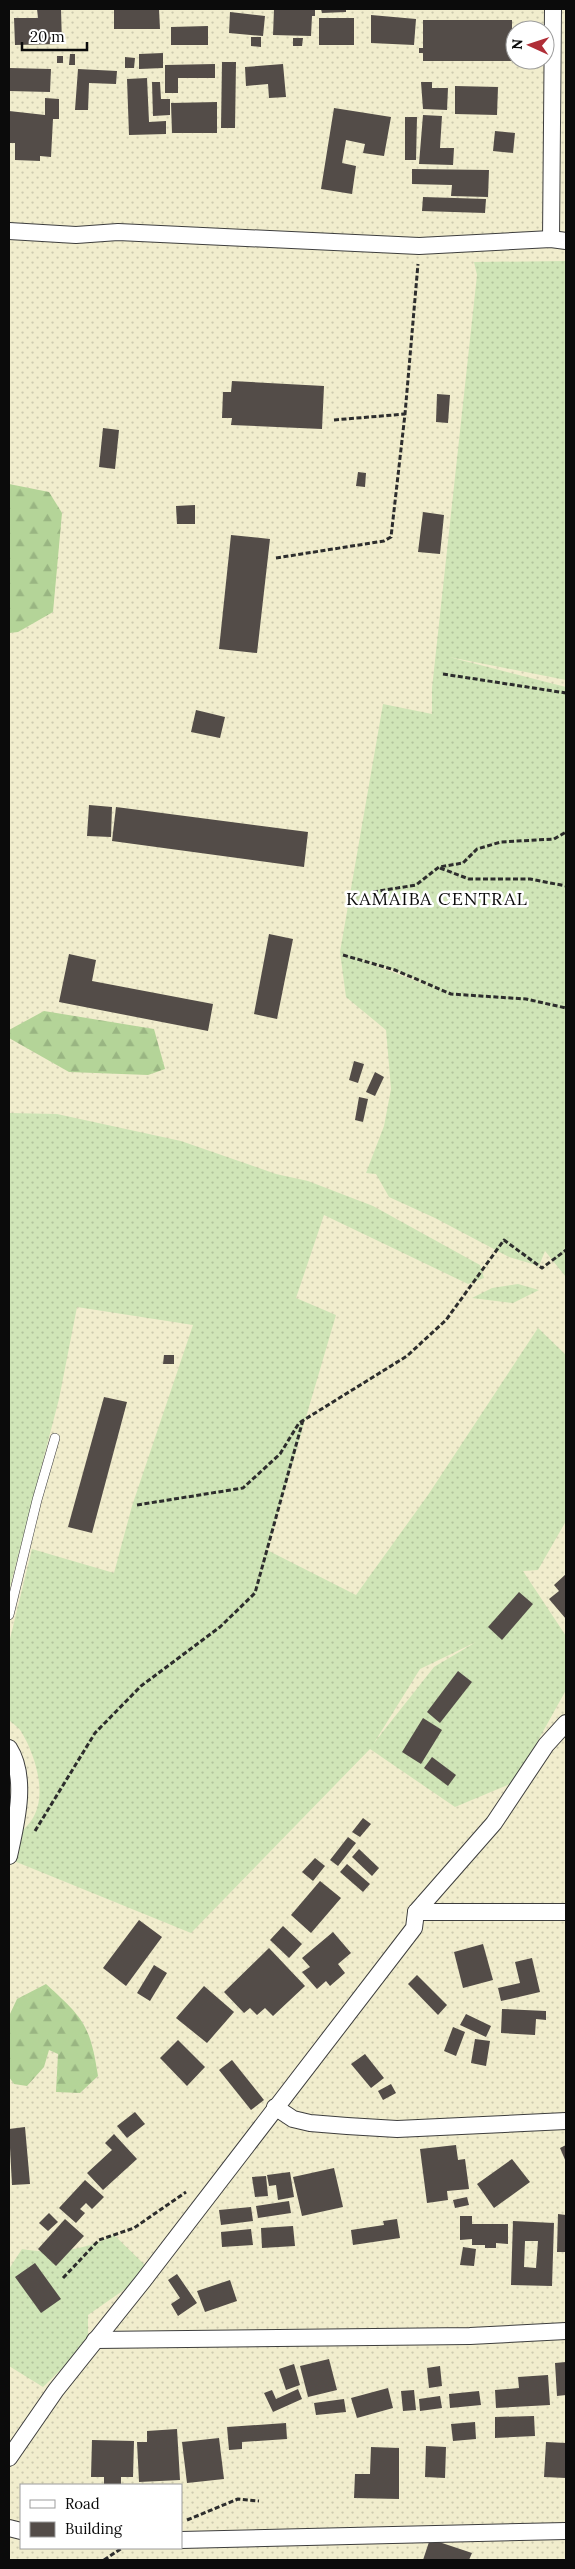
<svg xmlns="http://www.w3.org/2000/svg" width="575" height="2569" font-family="Lora,serif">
<defs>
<pattern id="farmland-dots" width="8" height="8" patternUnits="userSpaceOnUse" patternTransform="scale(1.25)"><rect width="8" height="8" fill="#f1edcd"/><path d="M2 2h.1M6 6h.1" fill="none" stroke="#cdcaaf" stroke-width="1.8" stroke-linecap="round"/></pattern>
<pattern id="grass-dots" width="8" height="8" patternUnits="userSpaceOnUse" patternTransform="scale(1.25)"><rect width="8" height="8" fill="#d0e5b7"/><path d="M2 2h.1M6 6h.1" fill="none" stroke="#b1c39c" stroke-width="1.8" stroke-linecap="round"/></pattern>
<pattern id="forest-firs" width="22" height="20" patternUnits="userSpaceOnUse" patternTransform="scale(1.25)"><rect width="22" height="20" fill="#b4d498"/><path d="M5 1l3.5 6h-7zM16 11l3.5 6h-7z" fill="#99b582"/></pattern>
</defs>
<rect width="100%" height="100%" fill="#fef9ea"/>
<path fill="url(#farmland-dots)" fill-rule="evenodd" d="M9,9H566V2560H9ZM515,30H545V60H515ZM21,2485H181V2548H21Z"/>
<g fill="url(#grass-dots)" fill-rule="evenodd">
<path d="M566,261V680L449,657L566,687V1277L545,1251L539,1266L509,1257L435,1218L389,1197L376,1174L366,1173L384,1126L391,1089L386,1030L346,997L340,952L383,704L432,714V688L477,275L474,262ZM353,957L395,970L438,989H437Z"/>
<path d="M9,1113L57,1114L181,1141L276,1174L308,1181L373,1206L480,1265L484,1278L468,1284L324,1215L296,1298L336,1315L267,1550L356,1595L428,1495L538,1328L566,1355V1521L538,1570L523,1571L566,1636V1690L515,1782L455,1807L370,1749L191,1933L9,1859C9,1836 26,1833 35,1814C46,1791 35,1755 22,1733C20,1728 13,1724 9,1720V1643L32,1549L114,1573L132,1506L193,1325L77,1307L59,1399L9,1591ZM476,1642L434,1667L374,1743L420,1669Z"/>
<polygon points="518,1284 539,1290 513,1303 472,1298 492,1288"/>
<path d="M114,2235L147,2267L131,2285L88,2315V2343L43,2387L9,2366V2269L22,2249C53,2255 86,2250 114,2235Z"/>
</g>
<g fill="url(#forest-firs)">
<polygon points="9,484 49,492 62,513 53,612 18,632 9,633"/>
<polygon points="44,1011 154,1029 165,1069 148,1075 69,1072 9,1038 9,1030"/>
<path d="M46,1984C83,2018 90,2024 98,2076L80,2093L56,2092L58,2054L49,2050L44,2067L27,2086L14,2084L9,2077V2016L17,1999Z"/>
</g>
<g fill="#534c48" fill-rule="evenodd">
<polygon points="37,9 61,9 62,44 15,45 14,18 38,18"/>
<polygon points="114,9 159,9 160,29 114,29"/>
<polygon points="274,9 315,9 315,16 312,16 311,36 273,35"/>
<polygon points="321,9 346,9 346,12 322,13"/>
<polygon points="230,12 265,16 263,36 229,33"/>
<polygon points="371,15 416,19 414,45 371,43"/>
<rect x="319" y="18" width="35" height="27"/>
<polygon points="423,20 512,20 512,61 423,61 423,53 419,53 419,48 423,48"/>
<polygon points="208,26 208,45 171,45 171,27"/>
<polygon points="251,37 261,37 261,47 251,46"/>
<polygon points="293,38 303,38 302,46 293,46"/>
<polygon points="163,53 163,68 139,69 139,54"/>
<polygon points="70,54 75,54 75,65 69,65"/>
<rect x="57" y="56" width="6" height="7"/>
<polygon points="125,57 135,58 134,68 125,68"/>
<polygon points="222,62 236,62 235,128 221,128"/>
<polygon points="215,64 215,78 178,78 178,93 165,93 165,65"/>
<polygon points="283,64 286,97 269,98 268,84 246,86 245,67"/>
<polygon points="9,68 51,69 50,92 9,91"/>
<polygon points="78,69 117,71 116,84 89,83 88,110 75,110"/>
<polygon points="147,78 149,122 166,121 166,134 129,135 127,79"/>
<polygon points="152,82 160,82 161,99 170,99 170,115 153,116"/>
<polygon points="421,82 432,82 432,88 448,88 447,110 423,109"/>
<polygon points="455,86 498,87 497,115 455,114"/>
<polygon points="45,98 59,99 59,119 53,119 51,157 40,156 40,161 15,160 15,143 9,143 9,111 45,115"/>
<polygon points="217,102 217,133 172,133 171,103"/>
<polygon points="334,108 391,117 384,156 363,153 365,144 346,140 342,163 356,166 352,194 321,189"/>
<polygon points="423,115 442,116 440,148 454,148 453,165 419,164"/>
<polygon points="405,117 417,117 416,160 405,160"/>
<polygon points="495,131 515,133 513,153 493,151"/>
<polygon points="412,169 489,170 488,197 451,196 452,185 412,184"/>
<polygon points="423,197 486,199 485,213 422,211"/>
<polygon points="232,381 324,386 322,429 231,425 232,418 222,418 223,392 231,392"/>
<polygon points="437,394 450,395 448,423 436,422"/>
<polygon points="103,428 119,430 115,469 99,467"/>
<polygon points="358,472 366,473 365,487 356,486"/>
<polygon points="195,505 195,524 177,524 176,506"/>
<polygon points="423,512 444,515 440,554 418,552"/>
<polygon points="231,535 270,539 257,653 219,649"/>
<polygon points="196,710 225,717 220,738 191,732"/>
<polygon points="89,805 112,807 111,837 87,836"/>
<polygon points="116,807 308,832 304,867 112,841"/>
<polygon points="269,934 293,939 277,1019 254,1014"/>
<polygon points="69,954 96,960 92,981 213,1004 208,1031 59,1002"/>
<polygon points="354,1061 364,1064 358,1083 349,1080"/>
<polygon points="375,1072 384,1077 375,1096 366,1092"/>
<polygon points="359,1097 368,1099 363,1122 355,1120"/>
<polygon points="164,1355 174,1355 174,1364 163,1364"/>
<polygon points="104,1397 127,1402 92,1533 68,1527"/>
<polygon points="566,1574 566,1619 549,1599 559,1591 554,1585"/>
<polygon points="519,1592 533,1604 502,1640 488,1627"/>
<polygon points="458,1671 472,1682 440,1723 427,1712"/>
<polygon points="423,1718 442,1730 421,1764 402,1752"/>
<polygon points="432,1757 456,1775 448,1786 424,1768"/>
<polygon points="363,1818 371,1824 360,1837 352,1832"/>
<polygon points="348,1837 356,1843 338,1866 330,1860"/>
<polygon points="359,1849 379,1868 372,1876 352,1857"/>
<polygon points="315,1858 325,1866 313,1881 302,1872"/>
<polygon points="347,1864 370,1884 363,1892 340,1872"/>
<polygon points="320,1881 341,1898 311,1933 291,1915"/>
<polygon points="139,1920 162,1937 126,1986 103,1968"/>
<polygon points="283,1926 302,1944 289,1958 270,1940"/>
<polygon points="333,1932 351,1953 338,1964 345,1973 330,1986 326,1981 317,1989 302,1972 310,1967 302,1958"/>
<polygon points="483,1944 493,1980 463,1988 454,1952"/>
<polygon points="269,1948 305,1986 273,2016 265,2008 257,2015 250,2008 244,2013 224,1992"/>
<polygon points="532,1958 540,1992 501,2001 498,1988 520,1983 515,1962"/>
<polygon points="154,1965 167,1973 150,2001 137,1993"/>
<polygon points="417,1975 447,2005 438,2015 408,1984"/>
<polygon points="204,1986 234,2012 207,2043 176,2018"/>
<polygon points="502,2009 546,2011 546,2020 536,2019 535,2035 501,2033"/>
<polygon points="466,2014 491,2026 486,2037 460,2025"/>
<polygon points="453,2027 465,2032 456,2056 444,2051"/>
<polygon points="475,2039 490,2041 486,2066 471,2063"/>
<polygon points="178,2040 205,2067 187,2086 160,2058"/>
<polygon points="365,2054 384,2078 371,2088 351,2064"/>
<polygon points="232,2060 264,2100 251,2110 219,2070"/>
<polygon points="391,2084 396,2093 383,2100 378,2091"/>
<polygon points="135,2112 145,2124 127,2138 117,2126"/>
<polygon points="25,2127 30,2184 12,2185 9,2129"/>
<polygon points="114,2134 137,2159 103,2190 87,2173 112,2150 105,2143"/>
<polygon points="456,2145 458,2160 465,2159 469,2189 447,2191 448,2200 427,2203 420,2149"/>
<polygon points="566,2145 566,2162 560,2148"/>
<polygon points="512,2159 530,2182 494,2208 477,2184"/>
<polygon points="334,2168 343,2207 302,2216 293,2177"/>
<polygon points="290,2172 294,2197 278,2200 276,2185 269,2186 267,2175"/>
<polygon points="266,2176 268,2196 255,2197 252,2177"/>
<polygon points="85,2180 104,2197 92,2209 86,2203 80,2209 85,2213 76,2223 59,2208"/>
<polygon points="467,2197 469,2205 455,2208 453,2200"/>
<polygon points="289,2201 291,2213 258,2218 256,2206"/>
<polygon points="251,2207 253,2221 221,2225 219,2210"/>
<polygon points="49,2213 58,2222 48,2231 39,2223"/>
<polygon points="558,2214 566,2215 566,2252 557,2252"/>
<polygon points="460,2216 472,2216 472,2224 508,2224 508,2244 496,2243 496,2248 485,2248 485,2245 472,2245 472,2239 460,2240"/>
<polygon points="65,2219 84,2236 56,2266 38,2249"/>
<polygon points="397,2219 400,2238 353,2245 351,2230 384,2225 383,2221"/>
<path d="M513,2221L554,2223L552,2286L511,2285ZM525,2241H538L536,2268L524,2267Z"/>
<polygon points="293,2226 295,2246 262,2248 261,2228"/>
<polygon points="251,2229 253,2245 222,2247 221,2232"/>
<polygon points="463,2247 476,2249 474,2266 460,2265"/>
<polygon points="35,2263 61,2299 41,2313 15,2277"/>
<polygon points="177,2274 197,2303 178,2316 171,2304 180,2298 168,2280"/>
<polygon points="230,2280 237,2301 205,2312 197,2291"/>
<polygon points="329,2359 337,2390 308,2397 300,2366"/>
<polygon points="566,2362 566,2395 557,2396 555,2363"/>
<polygon points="294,2364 300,2385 286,2390 279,2369"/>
<polygon points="440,2366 442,2386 429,2388 427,2368"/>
<polygon points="548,2375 550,2405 496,2408 495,2390 519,2388 518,2377"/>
<polygon points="388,2388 393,2408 357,2418 351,2398"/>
<polygon points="298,2389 302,2399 273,2412 264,2393 272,2390 276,2399"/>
<polygon points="414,2390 416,2410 403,2411 401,2391"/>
<polygon points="479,2391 481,2405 450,2408 449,2394"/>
<polygon points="440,2396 442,2408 420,2411 419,2399"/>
<polygon points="344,2399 346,2412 316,2415 314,2403"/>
<polygon points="534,2416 535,2436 495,2438 495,2417"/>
<polygon points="475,2422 476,2439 453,2441 451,2424"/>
<polygon points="286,2423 287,2439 242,2442 242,2449 229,2450 227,2427"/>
<polygon points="177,2429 180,2480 139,2482 137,2442 147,2442 147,2431"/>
<polygon points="219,2438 224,2479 187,2483 182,2442"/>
<polygon points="92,2440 134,2441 133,2477 121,2477 121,2484 104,2484 104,2477 91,2477"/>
<polygon points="546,2442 566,2443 566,2478 544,2477"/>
<polygon points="426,2446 446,2447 445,2478 425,2477"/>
<polygon points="371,2447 399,2448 399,2499 354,2498 355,2474 370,2474"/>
<polygon points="430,2539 472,2553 469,2560 423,2560"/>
</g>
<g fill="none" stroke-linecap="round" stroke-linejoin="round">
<defs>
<polyline id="service" points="9,1615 37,1500 55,1438"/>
<g id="minor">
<polyline points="9,231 76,235 118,232 419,246 551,239 566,241"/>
<polyline points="551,239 553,9"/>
<path d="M9,1748C28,1778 16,1824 9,1856"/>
<polyline points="416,1912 566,1912"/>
<polyline points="275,2107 293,2119 310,2123 347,2126 397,2129 566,2121"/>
<polyline points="95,2340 470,2336 566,2331"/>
<polyline points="9,2458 56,2390 143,2281 414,1928 416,1912 494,1823 546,1745 566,1723"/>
<polyline points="9,2528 21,2531"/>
<polyline points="181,2540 566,2531"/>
</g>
</defs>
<use href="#service" stroke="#3e3e3e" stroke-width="10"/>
<use href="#minor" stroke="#3e3e3e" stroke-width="18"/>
<g stroke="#2d2d2d" stroke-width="3" stroke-dasharray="5 2.5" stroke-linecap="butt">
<polyline points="334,420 405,414"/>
<polyline points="276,558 384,541 391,537 405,414 418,264"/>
<polyline points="443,674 566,693"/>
<polyline points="440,868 469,879 530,879 566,886"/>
<polyline points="373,892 416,885 439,867 463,863 477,849 501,842 554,839 566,832"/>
<polyline points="343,955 395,970 451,994 526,999 566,1008"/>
<polyline points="137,1505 243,1488 280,1454 299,1423 407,1356 446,1320 504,1240 542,1268 566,1250"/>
<polyline points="35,1831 95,1733 141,1686 220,1627 255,1593 303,1420"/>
<polyline points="63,2278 99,2240 134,2228 186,2192"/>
<polyline points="187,2520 238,2499 259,2501"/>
<polyline points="104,2560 122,2548"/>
</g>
<use href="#service" stroke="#fff" stroke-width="9"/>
<use href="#minor" stroke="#fff" stroke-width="16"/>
</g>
<g text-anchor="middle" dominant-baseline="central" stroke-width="5" stroke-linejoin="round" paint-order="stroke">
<g font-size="18" letter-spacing="1" fill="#0b0b0b" stroke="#fff">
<text x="437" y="898">KAMAIBA CENTRAL</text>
</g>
</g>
<rect width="575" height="2569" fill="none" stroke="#0b0b0b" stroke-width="20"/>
<rect x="20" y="2484" width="162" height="65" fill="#ffffff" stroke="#9d9d9d"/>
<rect x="30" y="2500" width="25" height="8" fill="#ffffff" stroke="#9d9d9d"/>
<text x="65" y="2509" font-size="15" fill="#0b0b0b">Road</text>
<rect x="30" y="2522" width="25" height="15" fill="#534c48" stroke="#9d9d9d"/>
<text x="65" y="2534" font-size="15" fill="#0b0b0b">Building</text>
<g transform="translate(530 45) rotate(273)"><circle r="24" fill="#ffffff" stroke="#9d9d9d"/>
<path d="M0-4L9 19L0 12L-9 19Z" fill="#b02e37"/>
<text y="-8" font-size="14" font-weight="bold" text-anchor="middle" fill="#0b0b0b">N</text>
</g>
<path d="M22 42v8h65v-8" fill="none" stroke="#0b0b0b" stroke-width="2.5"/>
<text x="30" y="42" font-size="15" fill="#0b0b0b" stroke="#ffffff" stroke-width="4" paint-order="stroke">20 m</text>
</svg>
